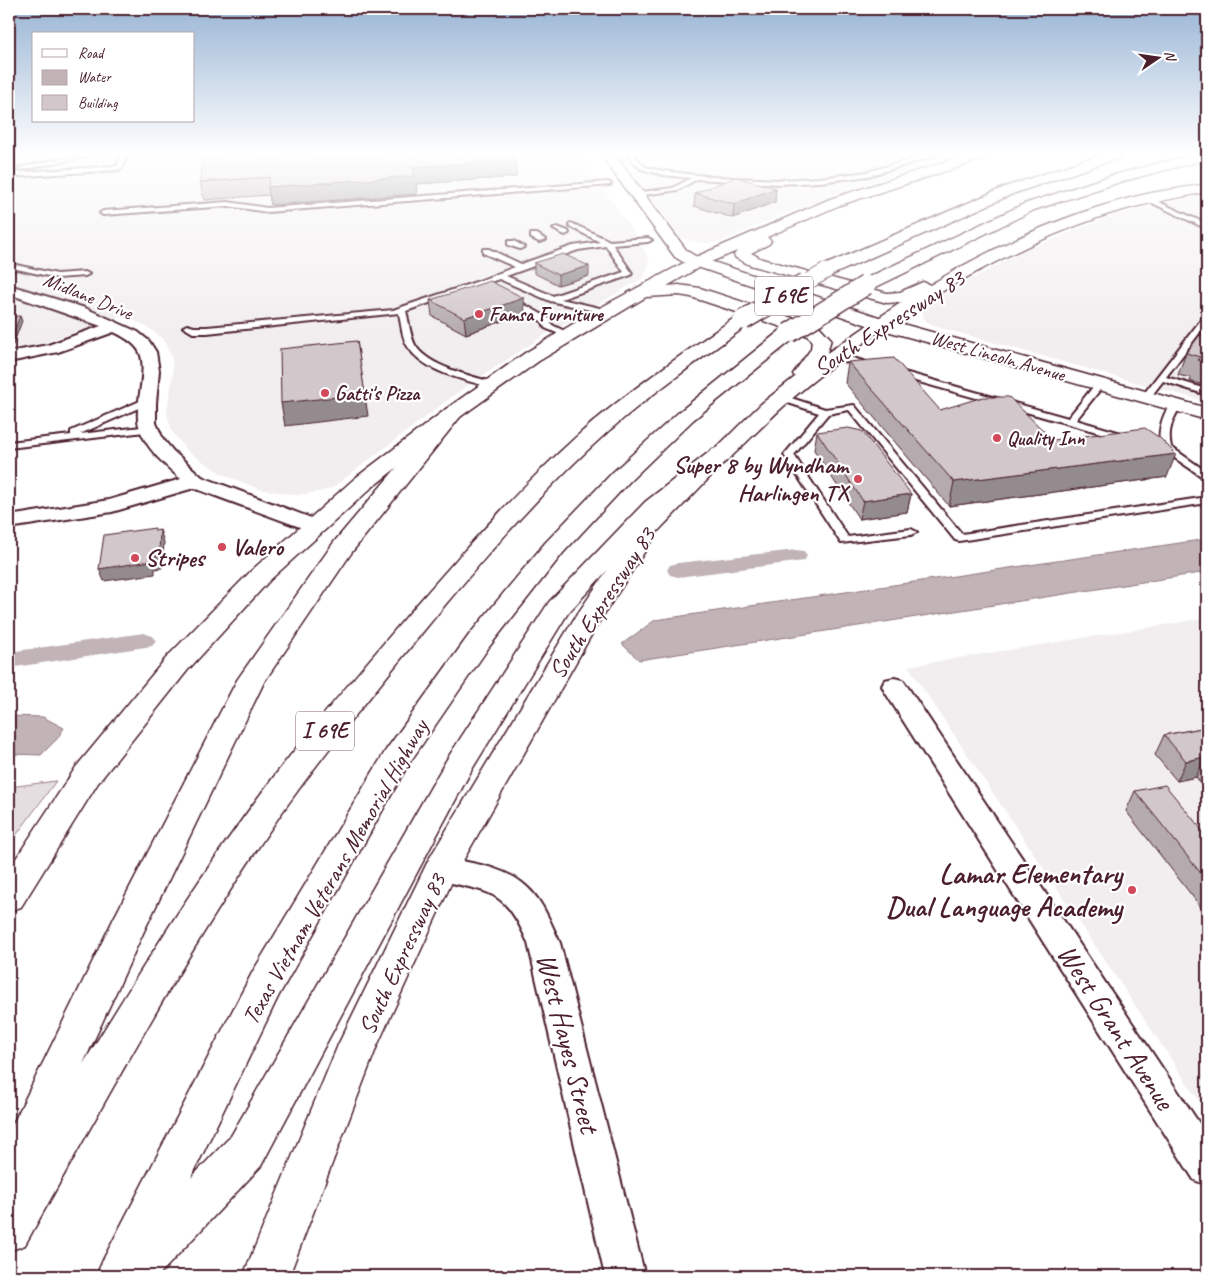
<svg xmlns="http://www.w3.org/2000/svg" width="1216" height="1285" font-family="Caveat,sans-serif">
<rect width="100%" height="100%" fill="#fff"/>
<filter id="ink" filterUnits="userSpaceOnUse"><feTurbulence type="fractalNoise" baseFrequency=".02" numOctaves="2"/><feDisplacementMap in="SourceGraphic" scale="10" xChannelSelector="R" yChannelSelector="G"/><feConvolveMatrix kernelMatrix="1 2 1 2 8 2 1 2 1" color-interpolation-filters="sRGB"/></filter>
<g filter="url(#ink)">
<g fill="#f2eeef">
<polygon points="55,154 578,154 633,231 649,259 647,269 643,278 543,336 461,390 332,488 319,492 297,495 259,489 222,474 187,451 171,430 167,412 173,373 172,358 163,339 147,327 125,315 41,344 9,350 9,163"/>
<polygon points="616,154 966,154 887,177 822,200 781,215 720,242 704,243 680,238"/>
<polygon points="1207,192 1207,402 934,326 925,320 922,315 922,308 928,303 1023,251 1112,216"/>
<polygon points="1207,618 1207,1113 908,666"/>
</g>
<polygon fill="#e5dee0" stroke="#987e86" points="56,781 12,841 9,847 9,787"/>
<g fill="#c1b3b6" stroke="#91787e">
<polygon points="1207,539 1207,572 639,660 622,644 655,620"/>
<polygon points="9,716 43,717 64,728 57,739 41,755 9,754"/>
</g>
<g fill="none" stroke-linecap="round" stroke-linejoin="round">
<g fill="#c1b3b6" fill-rule="evenodd">
<polygon points="36,154 34,156 9,161 9,155"/>
<polygon points="796,550 804,551 807,556 804,561 678,577 670,575 667,570 670,565 678,563"/>
<polygon points="144,633 152,636 156,641 152,646 9,668 9,652"/>
</g>
<defs>
<g id="service">
<polygon points="83,154 97,154 21,170 18,168"/>
<polygon points="121,154 127,154 122,168 119,170 9,177 9,173 117,166"/>
<polygon points="626,154 633,154 645,167 663,171 714,177 779,180 820,178 867,172 931,154 941,154 868,176 820,182 779,184 697,179 678,190 636,196 634,195 634,193 673,188 691,178 663,175 641,169"/>
<polygon points="608,182 611,184 610,185 267,212 228,206 103,215 100,213 103,211 228,202 267,208"/>
<polygon points="1148,197 1207,224 1207,229 1146,200 1146,198"/>
<path d="M571,223L610,241L648,238L652,240L648,242L613,245L632,273L631,275L561,299L608,310V314L550,301L499,279L406,311C409,322 410,335 415,345C428,367 472,376 495,383V387H489C463,379 424,372 408,347C402,338 401,324 399,313L207,333H193L183,327L187,325L194,327H207L393,310L476,282L515,267L483,253V249H489L521,264L573,246L600,242L569,226V224ZM606,246L624,272L553,296L506,276L578,250Z"/>
<polygon points="557,227 568,231 569,233 565,235 553,229"/>
<polygon points="531,234 537,234 546,240 539,242 531,238"/>
<polygon points="508,241 514,241 524,247 520,249 508,245"/>
<polygon points="16,265 57,274 85,272 89,274 85,276 57,278 17,269 9,272 9,267"/>
<polygon points="507,298 513,298 550,319 552,325 573,335 566,337 545,328 543,322 507,302"/>
<polygon points="1204,316 1207,316 1207,323 1166,377 1207,389 1207,395 1163,381 1149,399 1143,399 1143,395"/>
<polygon points="836,353 873,364 874,366 870,369 833,358 833,354"/>
<polygon points="897,370 1068,418 1097,382 1103,382 1103,386 1076,420 1128,435 1130,437 1125,440 1122,439 894,375 894,371"/>
<polygon points="782,395 825,409 854,405 962,534 1207,497 1207,503 959,541 955,540 849,410 828,414 794,455 848,537 911,529 917,532 911,535 841,543 784,455 819,413 779,400 779,396"/>
<polygon points="147,398 152,401 150,403 80,434 150,426 155,429 153,431 9,448 9,442 71,435 71,431"/>
<path d="M1176,402L1181,405C1173,419 1167,430 1171,447L1207,472V480L1163,450L1152,446L1154,444H1160C1158,431 1163,407 1176,402Z"/>
</g>
<g id="minor">
<path d="M9,285L85,308L138,332L149,341L156,352L159,371L156,403V423L163,439L173,451L202,477L322,522L325,526L322,530L315,532L308,530L194,488L112,512L9,528V516L109,500L181,479C164,464 145,448 139,426C133,404 152,363 136,347C130,340 122,336 114,332L58,352L9,362V352L48,345L101,326L9,294Z"/>
<polygon points="894,678 903,680 1207,1135 1207,1185 1194,1180 885,692 882,686 885,680"/>
<path d="M441,857C469,863 505,866 527,887C543,901 551,924 560,943L645,1276H605L528,943C502,881 485,895 431,877L426,869L431,861Z"/>
</g>
<polygon id="tertiary" points="600,154 614,154 687,251 695,256 888,320 1207,408 1207,420 876,328 683,262 675,257"/>
<g id="secondary">
<polygon points="452,408 459,410 462,414 459,418 370,489 270,580 187,671 98,783 21,907 9,911 9,869 76,767 167,657 252,570 354,479 445,410"/>
<polygon points="700,469 708,471 711,476 658,531 597,625 456,873 377,1046 289,1276 243,1276 338,1045 429,859 574,619 640,522 692,471"/>
</g>
<path id="primary" d="M970,154H992L990,157L840,205L767,237L771,241L769,244L751,253L762,259L887,293L900,292L923,282L930,285C997,244 1074,210 1151,193C1169,190 1188,187 1207,184V192C1171,199 1135,205 1100,217C992,254 882,323 795,396C772,416 751,438 729,459L721,461L713,459L710,454L761,404L795,377L793,374L811,349L812,340L806,335L691,297L679,295L646,297L539,361L460,417L453,419L446,417L443,413L446,409L525,353L596,310L691,259L830,199ZM737,251L734,255L736,258L750,265L887,303L902,302L827,353L831,339L820,327L700,288L679,285L667,286L703,265Z"/>
<g id="motorway">
<polygon points="1102,154 1123,154 1121,157 1015,193 832,275 820,275 818,271 820,267 1005,187"/>
<polygon points="1194,154 1207,154 1207,159 1120,182 1034,210 872,289 866,290 860,289 857,285 860,281 1024,204 1110,176"/>
<path d="M743,315L749,316L752,320L749,324C695,363 639,402 590,448C529,505 475,568 422,633C375,691 327,749 283,811C187,949 107,1098 25,1245L9,1251V1132L113,920L237,680L334,542L446,409L453,407L460,409L463,413L460,417L352,552L264,682L144,931L83,1064C139,973 196,881 260,795C306,733 357,675 407,616C461,554 515,492 576,437C626,392 682,355 737,316Z"/>
<polygon points="789,327 796,329 798,333 796,337 693,420 630,481 563,553 489,647 408,765 278,997 191,1178 231,1136 447,759 549,602 645,502 713,449 721,447 729,449 732,454 729,459 661,512 568,613 471,771 261,1166 158,1276 96,1276 103,1260 252,973 386,750 469,635 545,543 614,471 679,412 782,329"/>
</g>
</defs>
<use href="#service" stroke="#4a1f2b" stroke-width="4"/>
<use href="#minor" stroke="#4a1f2b" stroke-width="4"/>
<use href="#tertiary" stroke="#4a1f2b" stroke-width="3"/>
<use href="#secondary" stroke="#4a1f2b" stroke-width="3"/>
<use href="#primary" stroke="#4a1f2b" stroke-width="3"/>
<use href="#motorway" stroke="#4a1f2b" stroke-width="3"/>
<use href="#service" fill="#fff" fill-rule="evenodd"/>
<use href="#minor" fill="#fff" fill-rule="evenodd"/>
<use href="#tertiary" fill="#fff" fill-rule="evenodd"/>
<use href="#secondary" fill="#fff" fill-rule="evenodd"/>
<use href="#primary" fill="#fff" fill-rule="evenodd"/>
<use href="#motorway" fill="#fff" fill-rule="evenodd"/>
<defs>
<polyline id="motorway-bridge-far1" points="804,284 826,271"/>
<g id="motorway-bridge">
<polyline points="743,320 806,283"/>
<polyline points="789,333 866,285"/>
</g>
</defs>
<use href="#motorway-bridge-far1" stroke="#4a1f2b" stroke-width="17" stroke-linecap="butt"/>
<use href="#motorway-bridge" stroke="#4a1f2b" stroke-width="22" stroke-linecap="butt"/>
<use href="#motorway-bridge-far1" stroke="#fff" stroke-width="15"/>
<use href="#motorway-bridge" stroke="#fff" stroke-width="19"/>
</g>
<g fill="#b5abaf" stroke="#4a1f2b">
<polygon points="515,160 516,177 416,184 417,194 271,205 269,195 204,200 200,182"/>
<polygon points="776,188 775,202 733,218 694,206 695,193"/>
<polygon points="534,263 589,276 558,285 534,273"/>
<polygon points="430,300 525,313 466,334 432,316"/>
<polygon points="1207,337 1207,386 1190,381 1191,378 1178,375 1186,353"/>
<polygon points="848,362 940,410 1053,440 1167,477 949,506 845,383"/>
<polygon points="817,432 911,494 907,512 859,519 814,450"/>
<polygon points="1207,727 1207,791 1196,777 1177,781 1155,755 1164,735"/>
<polygon points="1135,791 1207,836 1207,915 1126,811"/>
</g>
<g fill="#938b8e" stroke="#4a1f2b">
<polygon points="515,160 516,177 416,184 417,194 271,205 268,187 412,167"/>
<polygon points="776,188 775,202 733,218 734,204"/>
<polygon points="9,197 11,202 9,206"/>
<polygon points="589,266 589,276 558,285 558,275"/>
<polygon points="524,298 525,313 466,334 464,318"/>
<polygon points="20,316 22,321 13,345 9,345 9,340"/>
<polygon points="357,341 368,416 285,426 281,403"/>
<polygon points="1176,454 1167,477 949,506 954,482"/>
<polygon points="911,494 907,512 859,519 863,501"/>
<polygon points="160,530 164,542 162,568 155,569 155,574 104,581 99,569"/>
<polygon points="1205,757 1196,777 1177,781 1186,761"/>
</g>
<g fill="#d2c7cb" stroke="#4a1f2b">
<polygon points="204,154 512,154 515,160 412,167 415,176 268,187 270,177 200,182"/>
<polygon points="736,177 776,188 734,204 695,193"/>
<polygon points="563,254 589,266 558,275 534,263"/>
<polygon points="490,281 524,298 464,318 430,300"/>
<polygon points="20,316 11,339 9,340 9,317"/>
<polygon points="1200,335 1207,337 1207,362 1198,360 1200,357 1186,353"/>
<polygon points="357,341 365,394 281,403 280,349"/>
<polygon points="894,358 940,410 983,397 1009,397 1053,440 1145,428 1160,438 1176,454 954,482 848,362"/>
<polygon points="848,428 862,431 911,494 863,501 817,432"/>
<polygon points="155,528 155,531 160,530 159,556 151,556 151,561 99,569 104,535"/>
<polygon points="1207,727 1207,760 1205,757 1186,761 1164,735"/>
<polygon points="1165,785 1207,836 1207,881 1135,791"/>
</g>
</g>
<linearGradient id="sky" x2="0" y2="1"><stop stop-color="#98b4d4"/><stop offset="0.46" stop-color="#fff"/><stop offset="1" stop-color="#fff" stop-opacity="0"/></linearGradient>
<rect width="1216" height="334" fill="url(#sky)"/>
<g fill="#d1495b" stroke="#fff" stroke-width="2">
<circle cx="479" cy="314" r="5"/>
<circle cx="325" cy="393" r="5"/>
<circle cx="997" cy="438" r="5"/>
<circle cx="858" cy="479" r="5"/>
<circle cx="222" cy="547" r="5"/>
<circle cx="135" cy="558" r="5"/>
<circle cx="1132" cy="890" r="5"/>
</g>
<g text-anchor="middle" dominant-baseline="central" stroke-width="4.5" stroke-linejoin="round" paint-order="stroke">
<g font-size="20" fill="#4a1f2b" stroke="#fff">
<text transform="translate(88 296) rotate(22)">Midlane Drive</text>
<text transform="translate(998 356) rotate(16)">West Lincoln Avenue</text>
</g>
<g font-size="20" font-weight="bold" fill="#4a1f2b" stroke="#fff" text-anchor="start">
<text x="489" y="314">Famsa Furniture</text>
<text x="335" y="393">Gatti's Pizza</text>
<text x="1007" y="438">Quality Inn</text>
</g>
<g fill="#fff" stroke="#80626b" stroke-width="1">
<rect x="755" y="276.5" width="58" height="39" rx="4"/>
<rect x="296" y="711.5" width="58" height="39" rx="4"/>
</g>
<g font-size="22" font-weight="bold" fill="#4a1f2b">
<text x="784" y="296">I 69E</text>
<text x="325" y="731">I 69E</text>
</g>
<g font-size="24" fill="#4a1f2b" stroke="#fff">
<text transform="translate(889 323) rotate(-33)">South Expressway 83</text>
<text transform="translate(602 603) rotate(-57)">South Expressway 83</text>
<text transform="translate(335 872) rotate(-60)">Texas Vietnam Veterans Memorial Highway</text>
<text transform="translate(402 954) rotate(-65)">South Expressway 83</text>
</g>
<g font-size="24" font-weight="bold" fill="#4a1f2b" stroke="#fff" text-anchor="start">
<text x="848" y="465" text-anchor="end">Super 8 by Wyndham<tspan x="848" dy="28">Harlingen TX</tspan></text>
<text x="232" y="547">Valero</text>
<text x="145" y="558">Stripes</text>
</g>
<g font-size="29" font-weight="bold" fill="#4a1f2b" stroke="#fff" text-anchor="end">
<text x="1122" y="873">Lamar Elementary<tspan x="1122" dy="33">Dual Language Academy</tspan></text>
</g>
<g font-size="29" fill="#4a1f2b" stroke="#fff">
<text transform="translate(1116 1027) rotate(57)">West Grant Avenue</text>
<text transform="translate(568 1043) rotate(76)">West Hayes Street</text>
</g>
</g>
<rect width="1216" height="1285" fill="none" stroke="#fff" stroke-width="30"/>
<rect x="15" y="15" width="1186" height="1255" fill="none" stroke="#4a1f2b" stroke-width="2" filter="url(#ink)"/>
<rect x="32" y="32" width="162" height="90" fill="#ffffff" stroke="#b7a5aa"/>
<rect x="42" y="49" width="25" height="8" fill="#ffffff" stroke="#b7a5aa"/>
<text x="78" y="58" font-size="15" fill="#4a1f2b">Road</text>
<rect x="42" y="70" width="25" height="15" fill="#c1b3b6" stroke="#b7a5aa"/>
<text x="78" y="82" font-size="15" fill="#4a1f2b">Water</text>
<rect x="42" y="95" width="25" height="15" fill="#d2c7cb" stroke="#b7a5aa"/>
<text x="78" y="108" font-size="15" fill="#4a1f2b">Building</text>
<g transform="translate(1158 58) rotate(77)" stroke="#ffffff" stroke-width="4" paint-order="stroke">
<path d="M0-4L9 19L0 12L-9 19Z" fill="#4a1f2b"/>
<text y="-8" font-size="14" font-weight="bold" text-anchor="middle" fill="#4a1f2b">N</text>
</g>
</svg>
